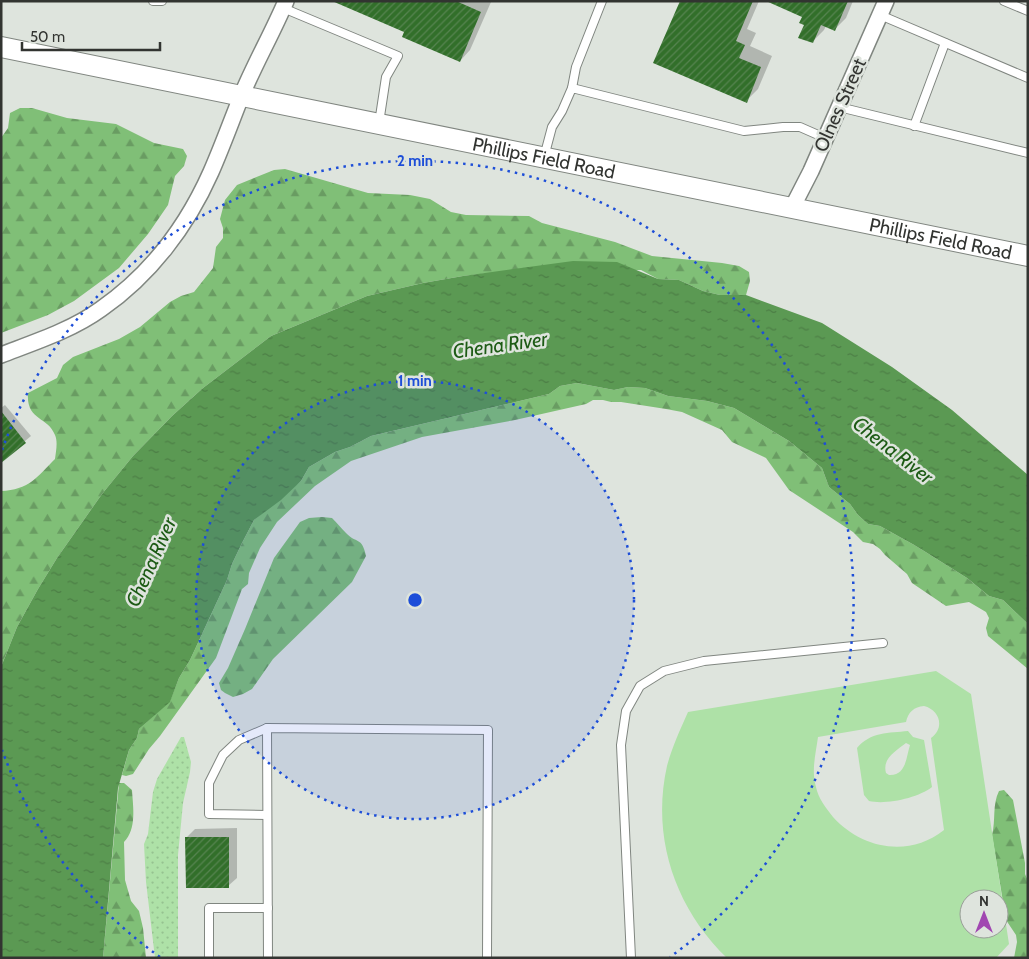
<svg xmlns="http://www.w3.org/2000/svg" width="1029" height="959" font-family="Cabin,sans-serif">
<defs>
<pattern id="green-dots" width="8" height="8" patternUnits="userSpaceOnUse" patternTransform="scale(1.25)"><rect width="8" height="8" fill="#aee1a7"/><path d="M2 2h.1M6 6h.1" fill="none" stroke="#96c290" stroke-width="1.8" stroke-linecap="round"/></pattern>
<pattern id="forest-firs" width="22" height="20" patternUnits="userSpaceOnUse" patternTransform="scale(1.25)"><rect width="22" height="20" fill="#80bf77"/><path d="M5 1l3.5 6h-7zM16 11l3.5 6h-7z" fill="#699c62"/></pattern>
<pattern id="water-ripples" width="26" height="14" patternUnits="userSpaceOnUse" patternTransform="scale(1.25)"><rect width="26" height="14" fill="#5b9953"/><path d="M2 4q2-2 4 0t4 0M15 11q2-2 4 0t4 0" fill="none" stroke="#4c7e45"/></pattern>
<pattern id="building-hatch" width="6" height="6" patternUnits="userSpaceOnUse" patternTransform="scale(1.25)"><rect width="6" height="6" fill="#326f2a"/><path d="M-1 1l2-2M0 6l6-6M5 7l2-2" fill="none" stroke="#568450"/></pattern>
</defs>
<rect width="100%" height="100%" fill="#dee4dd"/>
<polygon fill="url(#green-dots)" points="181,737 184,737 191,762 190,772 183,803 178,855 178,958 155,958 146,882 144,844 148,834 153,792 157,779"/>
<g fill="url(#forest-firs)">
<polygon points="20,108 32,108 67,118 116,124 154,143 183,149 187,156 184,166 175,176 168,205 148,234 119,268 74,301 48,315 1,333 1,138 8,128 10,113"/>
<path d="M285,169L368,193L410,195L430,199L451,212L466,215L529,216L542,223L615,242L652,256L722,263L739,266L749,272L750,281L746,295H720L703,291L679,280L658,279L641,270H516L463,276L423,283L367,296L271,336L203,388L172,416L133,456L102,494L57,558L38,589L17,627L1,667V491C29,490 37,477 55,459C56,451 58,442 55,435C48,416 26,421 28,393L57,378L63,365L73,357L119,339L140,327L170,302L181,296L194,292L213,268L216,247L223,238V228L220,219L225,200L237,185L274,170Z"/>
<polygon points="577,383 614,390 628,387 645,388 668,396 707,401 734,408 789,441 822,468 829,487 850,504 858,515 868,524 880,526 916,546 967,578 989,596 1003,600 1028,624 1028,669 988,636 986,628 989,618 986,612 969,602 946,606 912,583 907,574 885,555 880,549 873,544 863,542 853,532 789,490 766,458 732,442 722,430 682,412 666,409 621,402 611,402 603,400 593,400 586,404 515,420 422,437 351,461 315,486 277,522 260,548 249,573 248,584 242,589 216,658 160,736 149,749 133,774 126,776 122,775 129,750 137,738 139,729 170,701 179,678 190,660 227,580 232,564 242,543 254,520 301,481 309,467 335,452 350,447 371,436 549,394 560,386"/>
<path d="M322,517L332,518C337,523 341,528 346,533C356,544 362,536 366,556L352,582L273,659L252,689L243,694L233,697L225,693L221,690L219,683L228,668L245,629L274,558L300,522L309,518Z"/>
<path d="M119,783H124L132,790C133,807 137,829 124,842L125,880L131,901L139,911L143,928L146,958H103Z"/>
<path d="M1004,790L1013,800L1025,863V874L1028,881V958H1014L1017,942L1016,935L1006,920L992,835C996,820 992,805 999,791Z"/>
</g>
<g fill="#aee1a7" fill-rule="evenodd">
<path d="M936,671L971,694L1009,944L996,958H727C675,908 651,837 667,766C672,747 680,730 688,712ZM924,706C940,710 945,728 931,738L944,830C909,858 862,849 833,817C826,808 818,798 816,787C811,770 816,753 818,737L906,722C908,712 914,707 924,706ZM969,899H999V929H969Z"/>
<path d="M908,731L913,737L924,740L932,787C918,798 886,805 869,801L864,795L857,748C870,732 889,733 908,731ZM906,743L910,745C906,758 906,776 889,775L886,773C882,758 896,751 906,743Z"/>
</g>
<polygon fill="url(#water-ripples)" points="573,261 617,262 658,279 679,280 703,291 720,295 746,295 822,323 892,367 952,410 1028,475 1028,624 1003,600 989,596 967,578 916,546 880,526 868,524 858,515 850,504 829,487 822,468 789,441 734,408 707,401 668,396 645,388 628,387 614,390 577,383 560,386 549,394 371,436 350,447 335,452 309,467 301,481 281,500 254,520 242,543 232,564 227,580 190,660 179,678 170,702 139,729 137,738 129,750 118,788 103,958 1,958 1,667 17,627 38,589 57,558 102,494 133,456 172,416 203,388 271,336 367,296 423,283 463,276"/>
<g fill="#0003">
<polygon points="335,1 490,1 491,2 470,50 460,61 406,32"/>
<polygon points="681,1 759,1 747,29 756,33 750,46 772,56 758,89 746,101"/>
<polygon points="769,1 853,1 846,18 835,29 826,26 824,30 812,42 804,16"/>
<polygon points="5,405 31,436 1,461 1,408"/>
<polygon points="237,828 237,878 228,886 187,837 195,829"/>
</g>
<g fill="url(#building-hatch)">
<polygon points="332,1 456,1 481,12 460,62 402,37 404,32"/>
<polygon points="680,1 753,1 736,41 745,45 739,58 761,67 747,103 653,63"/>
<polygon points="766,1 848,1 835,31 821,25 813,43 798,38 804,25 799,23 802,17"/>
<polygon points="1,411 26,443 1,463"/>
<polygon points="185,837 229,837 229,888 186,888"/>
</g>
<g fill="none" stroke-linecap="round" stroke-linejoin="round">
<defs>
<g id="lane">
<polyline points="153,1 162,1"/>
<polyline points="1004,1 1028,11"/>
<polyline points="283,8 398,56 386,77 379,123"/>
<polyline points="880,15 1028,78"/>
<polyline points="572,88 576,67 602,1"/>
<polyline points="839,107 1028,153"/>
<polyline points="914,126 945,43"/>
<polyline points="544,157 552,127 562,111 572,88 744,131 783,127 800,127 825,138"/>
<polyline points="267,728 268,958"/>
<polyline points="267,815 209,814 209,783 223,755 239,740 267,728 488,730 487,958"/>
<polyline points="209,958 209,908 268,908"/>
<polyline points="631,958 621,745 626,711 640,686 664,671 704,661 883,643"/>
</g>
<g id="street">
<polyline points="792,208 811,171 886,1"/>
<path d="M1,355C35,342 72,330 101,309C150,275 187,226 211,172C222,147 231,122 241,97C254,65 272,34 286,1"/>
</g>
<g id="secondary">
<path id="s1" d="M1,47L1028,256"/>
</g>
</defs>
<use href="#lane" stroke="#808680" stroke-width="10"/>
<use href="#street" stroke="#808680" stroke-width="18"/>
<use href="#secondary" stroke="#808680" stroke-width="22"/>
<use href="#lane" stroke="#fff" stroke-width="8"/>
<use href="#street" stroke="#fff" stroke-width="15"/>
<use href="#secondary" stroke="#fff" stroke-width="20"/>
</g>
<circle cx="415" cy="600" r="219" fill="#1d4ed8" fill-opacity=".12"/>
<g fill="none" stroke="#1d4ed8" stroke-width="2.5" stroke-dasharray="2.5 5">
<circle cx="415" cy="600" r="219"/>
<path d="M160 957A439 439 0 0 1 2 750M2 450A439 439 0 1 1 670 957"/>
</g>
<g text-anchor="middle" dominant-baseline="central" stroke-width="5" stroke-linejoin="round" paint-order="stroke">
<g font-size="19" fill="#323431" stroke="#dee4dd">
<text transform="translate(840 105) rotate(-66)">Olnes Street</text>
<text stroke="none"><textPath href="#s1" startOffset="554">Phillips Field Road</textPath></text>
<text stroke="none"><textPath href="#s1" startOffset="959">Phillips Field Road</textPath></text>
</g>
<g font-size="20" font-style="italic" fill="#1d5b15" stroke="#dee4dd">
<text transform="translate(500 345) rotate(-8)">Chena River</text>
<text transform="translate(893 450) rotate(38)">Chena River</text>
<text transform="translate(151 562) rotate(-66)">Chena River</text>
</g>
</g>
<circle cx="415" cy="600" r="8" fill="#1d4ed8" stroke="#dee4dd" stroke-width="2.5"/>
<g font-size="15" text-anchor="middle" font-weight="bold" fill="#1d4ed8" stroke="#dee4dd" stroke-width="5" stroke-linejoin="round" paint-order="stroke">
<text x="415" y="166">2 min</text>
<text x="415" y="386">1 min</text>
</g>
<rect width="1029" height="959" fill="none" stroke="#323431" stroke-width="5"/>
<g transform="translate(984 914)"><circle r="24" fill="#dee4dd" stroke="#999e98"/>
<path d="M0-4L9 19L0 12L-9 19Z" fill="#a146b1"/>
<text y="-8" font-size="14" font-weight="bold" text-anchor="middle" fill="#323431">N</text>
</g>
<path d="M22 42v8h138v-8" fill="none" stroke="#323431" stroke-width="2.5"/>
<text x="30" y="42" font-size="15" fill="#323431" stroke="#dee4dd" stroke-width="4" paint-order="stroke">50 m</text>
</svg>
